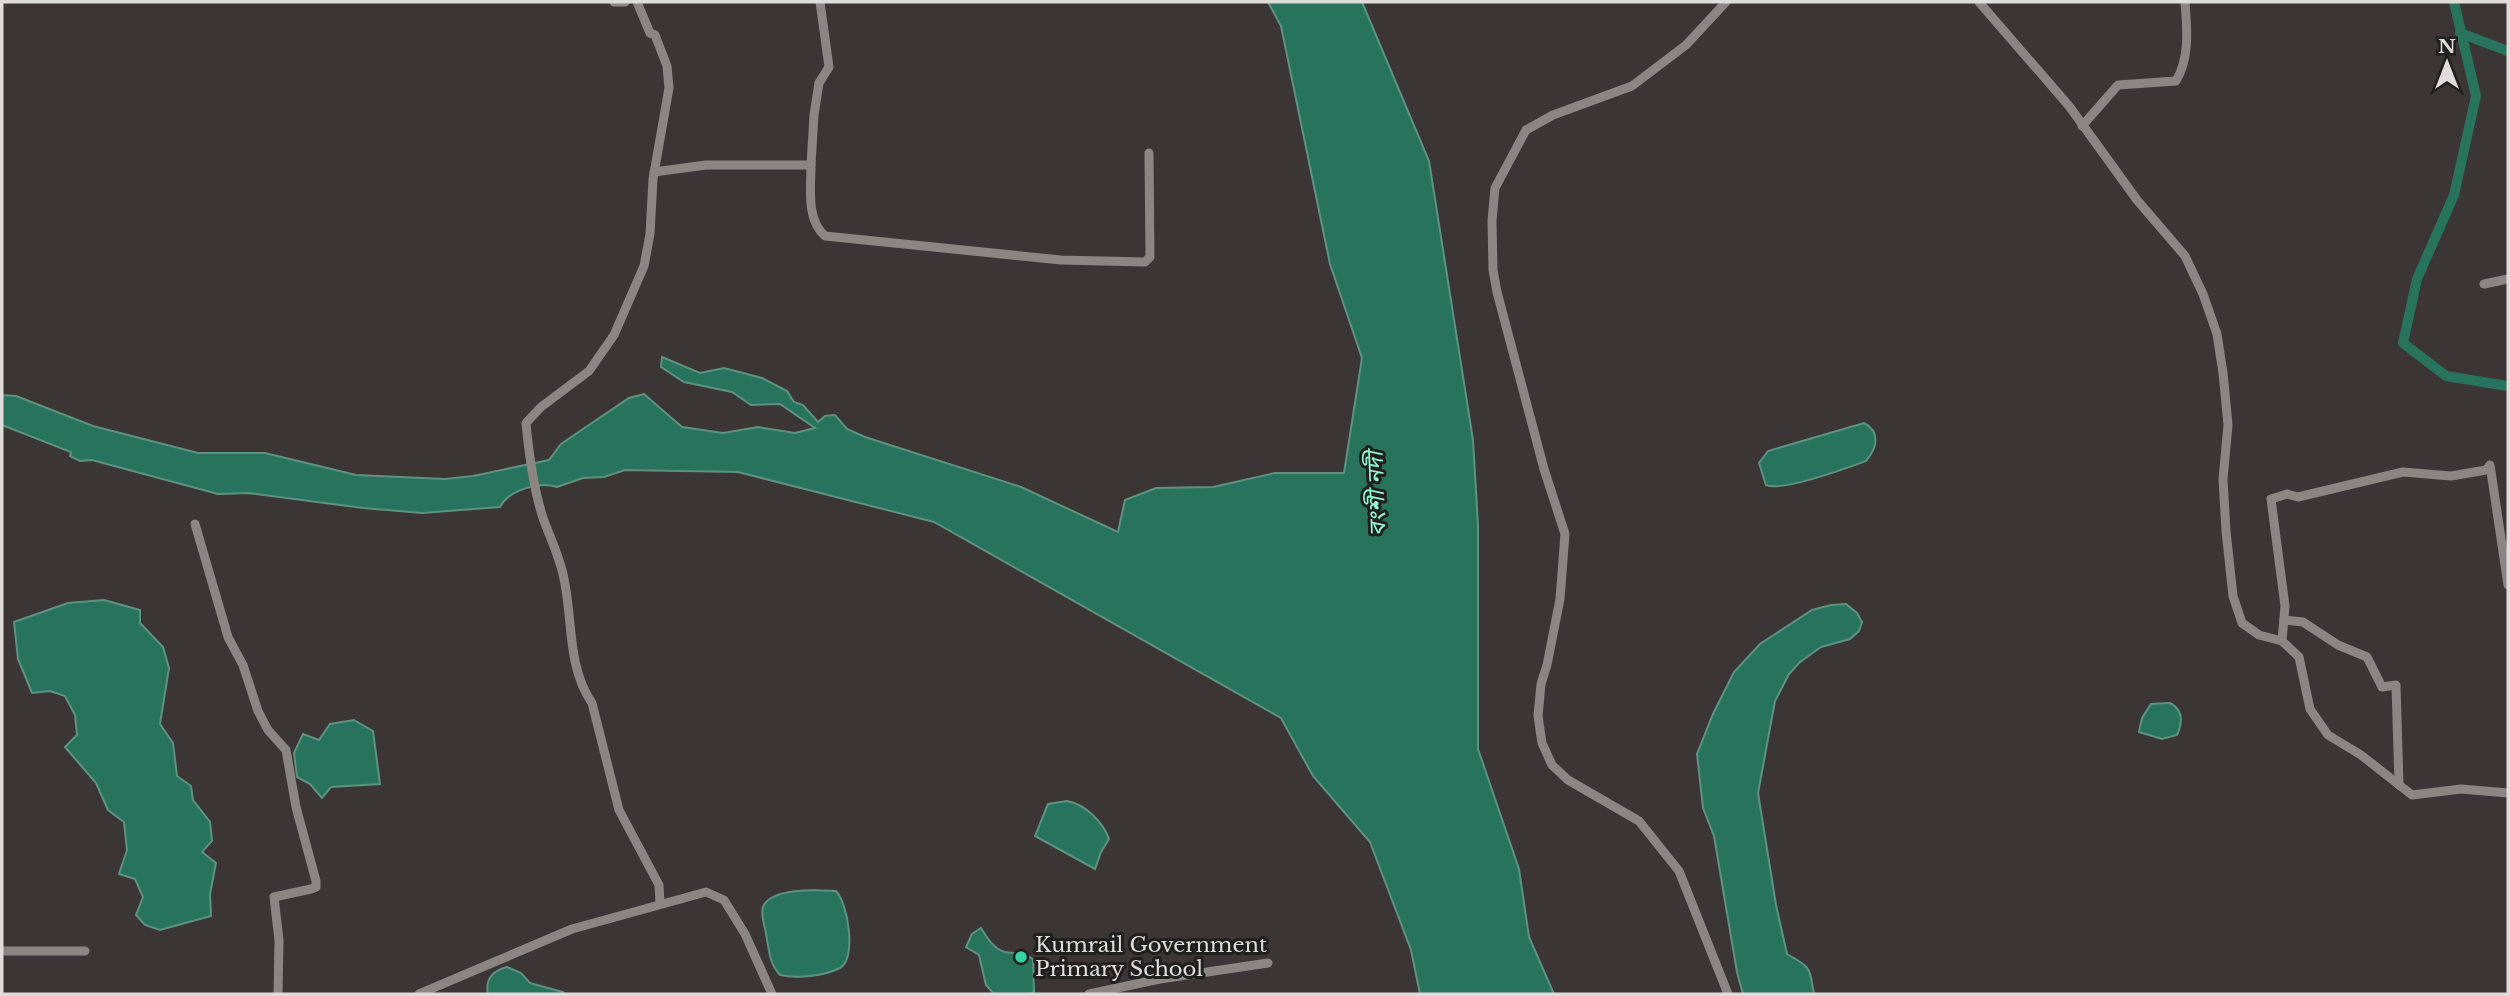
<svg xmlns="http://www.w3.org/2000/svg" width="2510" height="996" font-family="'Libre Baskerville','Noto Sans Bengali',serif">
<rect width="100%" height="100%" fill="#3b3635"/>
<g fill="#27735b" stroke="#5e9281" stroke-width="2">
<path d="M1268,2H1362L1429,161L1473,440L1478,525V749L1519,869L1529,937L1554,994H1420L1411,950L1370,842L1313,776L1281,718L934,522L738,472L625,470L604,477L583,478L557,487C539,481 509,490 500,507L422,513L363,508L248,493L218,494L92,460L80,461L70,456L71,452L2,425V395L16,396L93,426L198,453H265L356,475L445,479L473,476L549,460L561,444L629,398L644,394L682,427L723,433L758,427L795,433L815,428L780,404L751,405L732,392L684,382L661,367L662,357L700,373L724,368L762,378L787,391L794,402L803,405L818,422L825,416L835,415L847,429L865,437L1021,487L1118,532L1125,500L1156,488L1213,487L1275,473H1344L1362,358L1330,264L1281,26Z"/>
<path d="M1864,423C1881,432 1877,448 1866,461C1847,468 1782,492 1766,485L1759,463L1768,451Z"/>
<polygon points="104,600 140,610 140,623 163,647 169,668 160,724 173,743 177,776 191,786 193,800 210,822 212,841 202,852 216,863 210,894 211,916 160,930 145,925 136,915 143,897 135,879 119,874 127,850 124,822 108,810 96,783 65,747 77,735 75,715 65,696 50,691 32,693 18,659 14,622 68,603"/>
<path d="M1846,604L1857,613L1862,622L1859,631L1850,639L1821,647L1800,662L1789,674L1775,701L1758,793L1776,905L1787,954C1812,968 1809,967 1814,994H1743L1737,972L1714,836L1703,808L1697,754L1713,714L1734,672L1760,644L1812,610L1831,605Z"/>
<path d="M2170,703C2183,710 2183,722 2177,735L2162,739L2139,732L2142,718L2151,704Z"/>
<polygon points="354,720 373,731 380,784 331,787 322,798 310,784 297,777 294,753 303,734 319,740 330,724"/>
<path d="M1067,801C1085,804 1103,822 1109,839L1101,852L1095,869L1035,836L1048,804Z"/>
<path d="M836,891C848,903 857,959 840,968C824,976 797,979 780,975C769,963 769,949 766,934C765,925 760,915 763,907C771,887 818,890 836,891Z"/>
<path d="M981,928C987,938 994,949 1005,952C1016,954 1024,952 1033,959L1034,992L1029,994H994L986,985L979,955L966,947L972,934Z"/>
<path d="M507,967L521,973L530,983L563,992L564,994H488C485,979 492,971 507,967Z"/>
</g>
<g fill="none" stroke-linecap="round" stroke-linejoin="round">
<g stroke="#27735b" stroke-width="10">
<polyline points="2454,2 2476,96 2454,195 2417,279 2403,343 2446,376 2508,386"/>
<polyline points="2460,33 2508,51"/>
</g>
<g stroke="#8b8583" stroke-width="9">
<polyline points="614,2 625,2"/>
<path d="M637,2L650,33L655,35L667,66L669,88L653,179L650,234L644,266L614,335L589,371L541,407L526,423C529,455 533,487 543,518C550,538 560,557 564,579C573,620 567,667 592,703L619,810L659,885L660,903"/>
<polyline points="1726,2 1686,45 1632,86 1553,115 1526,130 1495,188 1492,220 1493,270 1497,292 1544,469 1565,534 1560,599 1547,665 1541,684 1538,716 1542,743 1552,765 1568,780 1639,821 1679,871 1728,994"/>
<polyline points="1979,2 2069,106 2137,200 2185,256 2203,294 2217,334 2223,373 2228,425 2223,479 2226,531 2233,596 2242,623 2259,635 2282,641 2299,657 2310,709 2328,735 2361,755 2412,795 2461,789 2508,793"/>
<path d="M2082,126L2118,85L2176,81C2190,58 2187,28 2185,2"/>
<path d="M811,165C811,189 806,219 825,236L1061,260L1145,262L1150,257L1149,153"/>
<polyline points="654,172 706,165 811,165 814,115 819,83 829,67 820,2"/>
<polyline points="2484,284 2508,279"/>
<polyline points="195,524 228,637 243,665 258,711 268,730 286,750 296,807 316,881 316,887 311,889 274,897 279,940 278,994"/>
<polyline points="2284,620 2303,622 2338,645 2367,657 2382,687 2396,685 2399,785"/>
<polyline points="2282,641 2285,606 2271,499 2287,494 2298,497 2403,472 2451,476 2486,470 2490,465 2508,585"/>
<polyline points="2,951 85,951"/>
<polyline points="419,994 572,929 706,892 724,900 745,934 772,994"/>
<polyline points="1089,994 1160,979 1268,963"/>
</g>
</g>
<circle fill="#35d4a7" stroke="#211e1e" stroke-width="2.5" cx="1021" cy="957" r="7"/>
<g text-anchor="middle" dominant-baseline="central" stroke-width="6" stroke-linejoin="round" paint-order="stroke">
<g font-size="21" fill="#dfdcdb" stroke="#211e1e" text-anchor="start">
<text x="1035" y="945">Kumrail Government<tspan x="1035" dy="24">Primary School</tspan></text>
</g>
<g font-size="23" font-style="italic" fill="#90fad5" stroke="#211e1e">
<text transform="translate(1376 494) rotate(-92)">বংশী নদী</text>
</g>
</g>
<rect width="2510" height="996" fill="none" stroke="#dfdcdb" stroke-width="7"/>
<g transform="translate(2447 63)" stroke="#211e1e" stroke-width="5" paint-order="stroke">
<path d="M0-5L12 26L0 18L-12 26Z" fill="#dfdcdb"/>
<text y="-10" font-size="19" font-weight="bold" text-anchor="middle" fill="#dfdcdb">N</text>
</g>
</svg>
